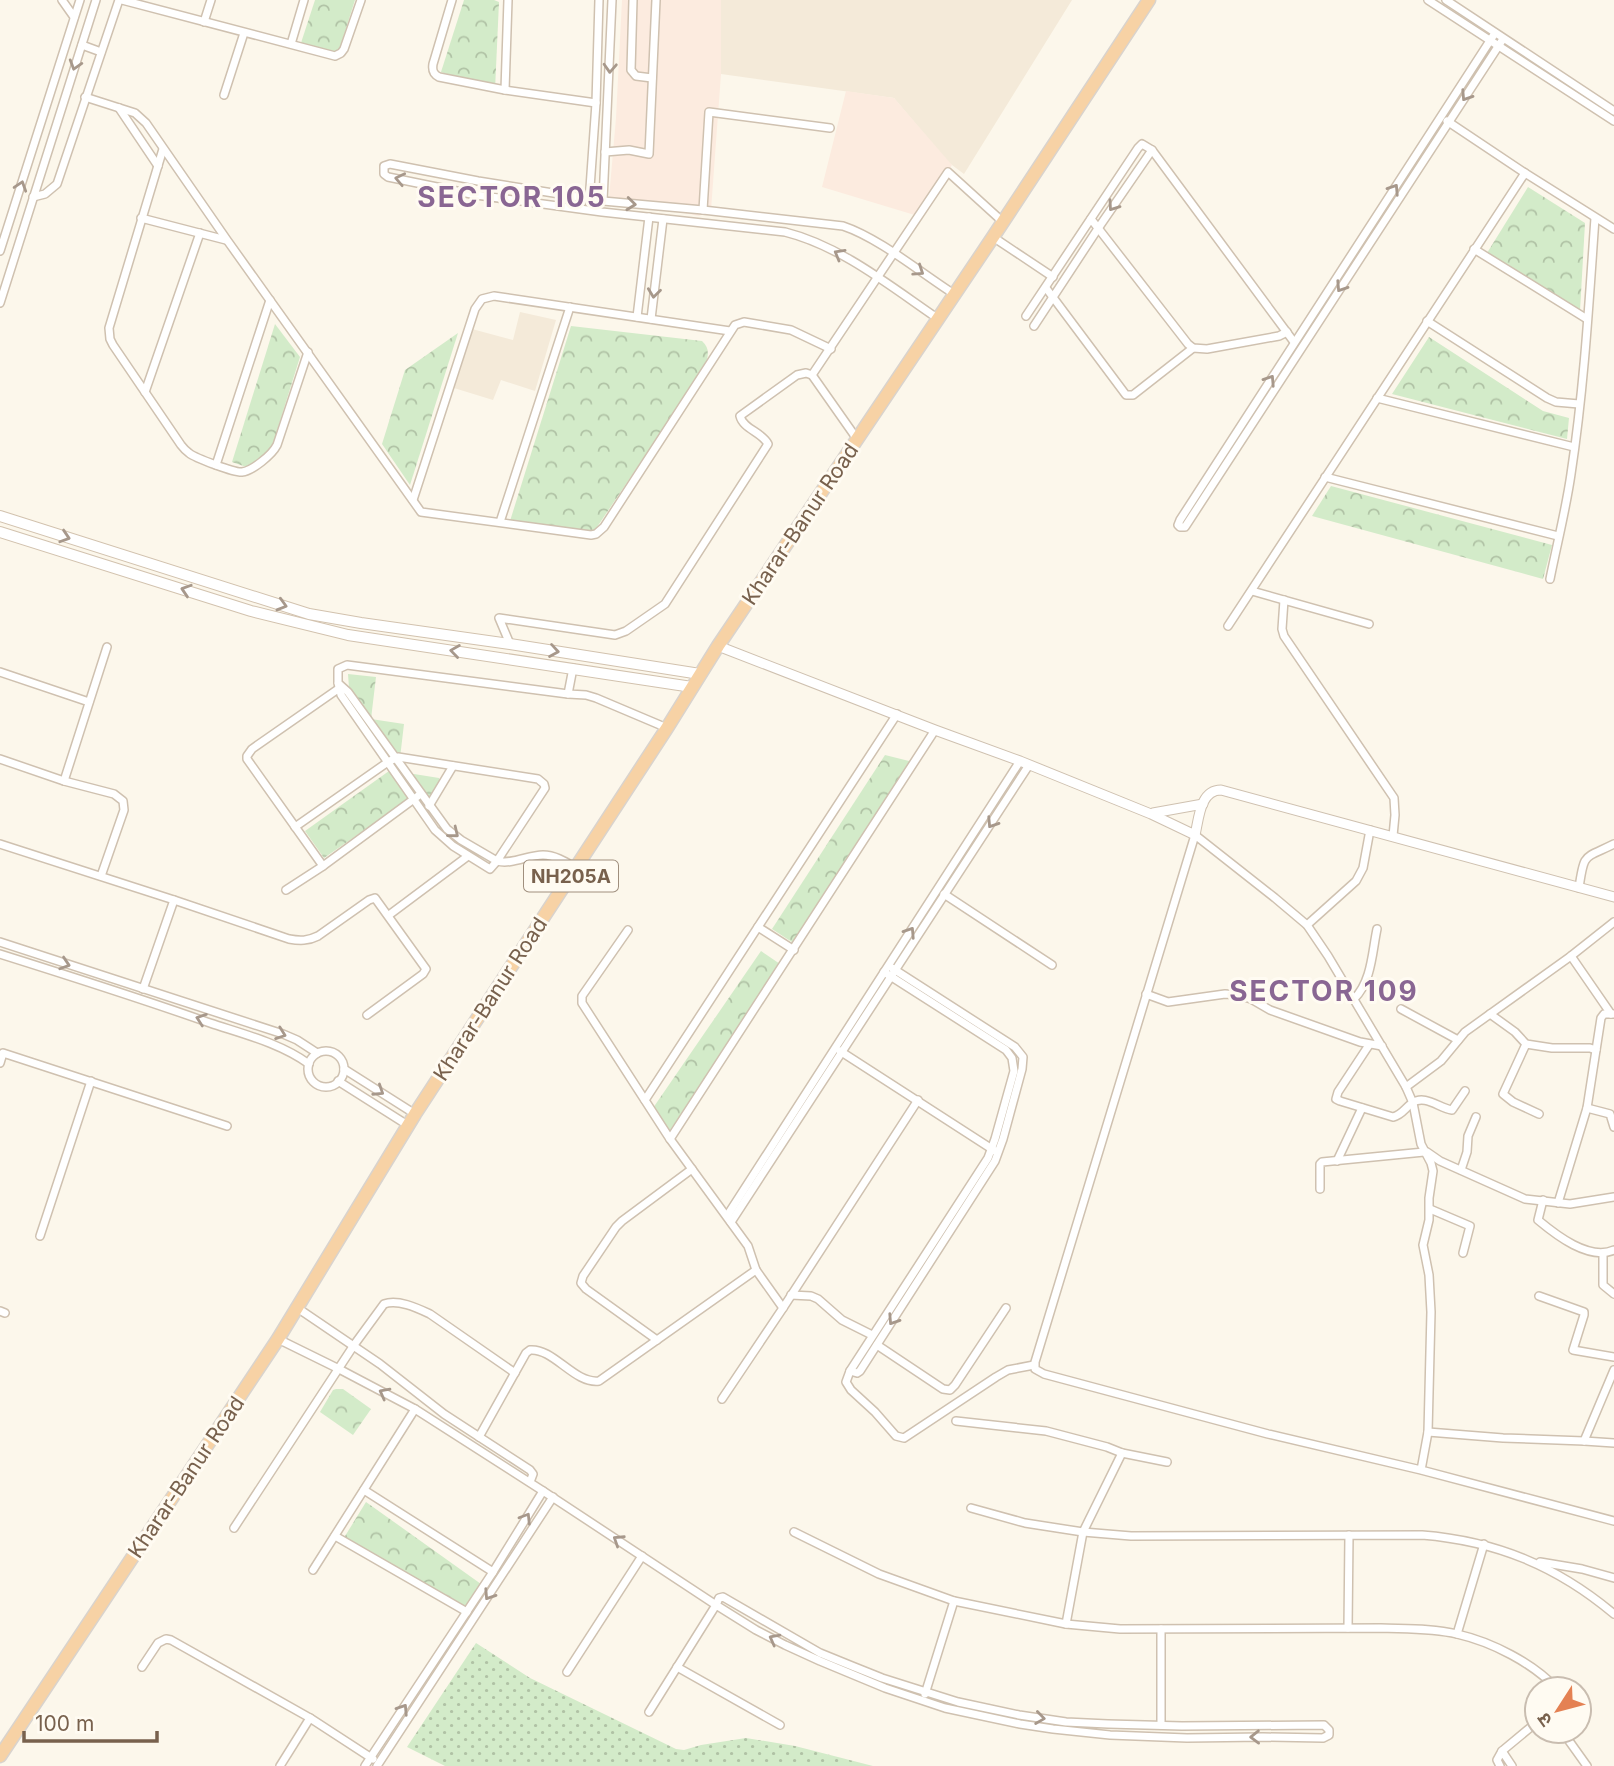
<svg xmlns="http://www.w3.org/2000/svg" width="1614" height="1766" font-family="Inter,'Noto Sans Devanagari',sans-serif">
<defs>
<pattern id="grass-dots" width="8" height="8" patternUnits="userSpaceOnUse" patternTransform="scale(1.75)"><rect width="8" height="8" fill="#d3ebc9"/><path d="M2 2h.1M6 6h.1" fill="none" stroke="#b0c2a5" stroke-width="1.8" stroke-linecap="round"/></pattern>
<pattern id="park-crowns" width="20" height="18" patternUnits="userSpaceOnUse" patternTransform="scale(1.75)"><rect width="20" height="18" fill="#d3ebc9"/><path d="M2 6a3 3 0 1 1 6 0M12 15a3 3 0 1 1 6 0" fill="none" stroke="#b0c2a5"/></pattern>
</defs>
<rect width="100%" height="100%" fill="#fcf7eb"/>
<g fill="#f4ead9">
<polygon points="721,0 1072,0 964,174 948,162 894,98 721,74"/>
<polygon points="520,312 556,320 535,391 501,380 493,400 454,388 472,329 513,340"/>
</g>
<g fill="#fcebdf">
<polygon points="622,0 721,0 721,74 711,210 699,216 609,198 616,118"/>
<polygon points="846,91 894,98 952,165 918,216 822,187"/>
</g>
<polygon fill="url(#grass-dots)" points="476,1643 530,1678 676,1749 684,1750 701,1745 746,1738 795,1746 873,1766 445,1766 407,1747"/>
<g fill="url(#park-crowns)">
<polygon points="315,0 355,0 336,60 299,49"/>
<polygon points="464,0 494,0 499,2 495,90 441,72"/>
<polygon points="1528,187 1585,223 1580,311 1487,253"/>
<polygon points="275,324 300,357 270,453 252,469 232,462"/>
<path d="M571,326L702,341C711,349 708,358 704,368L591,536L510,521Z"/>
<polygon points="458,333 410,485 382,444 405,370"/>
<polygon points="1429,337 1543,411 1569,418 1567,439 1392,394"/>
<polygon points="1331,486 1552,545 1543,579 1312,516"/>
<polygon points="348,674 376,677 371,719 404,724 400,758 353,696 349,688"/>
<polygon points="885,755 913,762 795,944 772,929"/>
<polygon points="389,771 409,799 324,858 305,831"/>
<polygon points="414,774 439,778 441,782 430,800 411,775"/>
<polygon points="761,951 783,966 668,1133 653,1108"/>
<polygon points="336,1389 343,1389 371,1409 353,1435 320,1412 333,1390"/>
<polygon points="366,1502 481,1584 465,1608 342,1541"/>
</g>
<g fill="none" stroke-linecap="round" stroke-linejoin="round">
<defs>
<g id="minor">
<polyline points="62,0 74,17"/>
<polyline points="122,0 335,56 341,53 344,49 361,0"/>
<path d="M452,0L433,64C432,70 433,74 439,77L505,90L596,103"/>
<polyline points="633,0 631,70 636,76 652,78"/>
<polyline points="1428,0 1614,121"/>
<polyline points="1446,0 1614,111"/>
<polyline points="204,22 211,0"/>
<polyline points="1495,33 1180,520 1178,525 1180,527 1185,527 1187,524 1503,39"/>
<polyline points="291,44 304,0"/>
<polyline points="82,45 101,52"/>
<polyline points="505,90 508,0"/>
<polyline points="224,95 244,33"/>
<polyline points="85,97 135,113 146,123 227,240 421,512 591,535 596,534 604,527 735,325 744,322 791,330 831,349"/>
<polyline points="119,108 158,166"/>
<polyline points="1447,121 1525,173 1614,229"/>
<path d="M163,149L109,328L110,339L113,345L181,445C184,449 185,450 189,453C195,458 235,473 242,472C252,471 272,455 277,445L308,352"/>
<polyline points="605,152 629,150 649,154 656,0"/>
<polyline points="33,197 45,194 57,184 119,0"/>
<polyline points="603,201 612,0"/>
<polyline points="589,202 596,103 599,0"/>
<polyline points="703,210 709,112 830,128"/>
<polyline points="141,218 226,240"/>
<polyline points="1091,219 1188,344 1193,348 1207,349 1279,336 1287,332"/>
<polyline points="993,237 1053,277"/>
<polyline points="1474,249 1587,319"/>
<polyline points="0,251 80,0"/>
<polyline points="1046,288 1126,395 1133,395 1193,348"/>
<polyline points="0,303 96,0"/>
<polyline points="1026,316 1138,148 1142,144 1152,150 1294,342"/>
<polyline points="637,317 649,217"/>
<path d="M937,318C890,286 841,246 785,232L602,212L476,195L388,177L384,174V166L390,164L478,181L603,201L703,210L843,226C879,238 921,273 954,294"/>
<polyline points="651,319 663,219"/>
<polyline points="1427,321 1547,398 1556,402 1579,404"/>
<polyline points="1034,326 1099,227 1152,150"/>
<polyline points="812,375 857,439"/>
<polyline points="145,392 200,233"/>
<polyline points="1377,398 1574,447"/>
<polyline points="216,465 270,300"/>
<polyline points="1325,477 1558,536"/>
<polyline points="413,500 475,309 482,299 494,296 730,331"/>
<polyline points="500,522 570,307"/>
<path d="M1550,579C1557,544 1566,509 1571,474C1584,389 1589,303 1595,218"/>
<polyline points="1252,591 1369,624"/>
<polyline points="1284,600 1282,629 1284,636 1394,798 1395,815 1393,836"/>
<polyline points="1228,626 1525,173"/>
<path d="M510,644L499,618L615,635L626,631L665,604L768,444C762,432 743,429 740,416L797,375L806,373L812,375L948,172L1003,222"/>
<polyline points="573,668 568,694 586,695 596,698 667,728"/>
<polyline points="0,672 89,702"/>
<polyline points="338,683 348,692 447,829 461,840 497,861 490,869 453,846 435,830 341,695 338,683 338,669 347,665 568,694"/>
<polyline points="0,759 64,781 114,794 123,801 124,810 101,876"/>
<polyline points="64,781 107,647"/>
<polyline points="429,806 453,766"/>
<path d="M295,827L388,762L398,757L538,779L544,784L545,788L497,861C512,865 528,855 543,855C555,855 566,862 576,868"/>
<polyline points="0,844 174,900 143,989"/>
<polyline points="323,866 247,759 247,756 252,749 341,687"/>
<path d="M1579,888C1584,852 1584,859 1614,844"/>
<polyline points="286,890 323,866 418,796"/>
<polyline points="944,894 1052,965"/>
<path d="M174,900L289,939C300,941 308,941 318,936L369,900L375,898L426,969L423,974L367,1015"/>
<polyline points="389,915 468,856"/>
<polyline points="1307,925 1356,881 1363,868 1370,830"/>
<polyline points="758,927 794,950"/>
<polyline points="628,930 582,996 582,1003 670,1139 748,1246 756,1270 783,1308"/>
<polyline points="0,942 283,1034 297,1040 317,1053"/>
<path d="M0,954C70,976 140,998 210,1023C243,1034 280,1043 309,1064"/>
<polyline points="1571,956 1611,1014"/>
<polyline points="884,972 1006,1050 1012,1058 1014,1071 995,1139 988,1158 850,1371 846,1382 851,1390 875,1412 896,1436 904,1438 996,1377 1008,1370 1034,1365"/>
<polyline points="1146,994 1168,1002 1225,994 1239,995 1251,999 1270,1010 1360,1042 1382,1046"/>
<path d="M1354,999C1372,981 1372,952 1377,929"/>
<polyline points="1401,1009 1458,1040"/>
<polyline points="1490,1014 1515,1032 1526,1044 1552,1048 1590,1048 1596,1050"/>
<polyline points="1526,1044 1503,1094 1513,1102 1539,1114"/>
<path d="M1369,1045L1338,1092L1336,1099L1340,1101L1393,1117C1402,1115 1405,1108 1412,1103C1425,1094 1439,1108 1452,1110L1465,1091"/>
<polyline points="840,1051 995,1151"/>
<circle cx="326" cy="1069" r="18"/>
<polyline points="0,1063 3,1053 227,1126"/>
<polyline points="344,1069 415,1114"/>
<polyline points="338,1081 409,1126"/>
<polyline points="1406,1087 1441,1061 1465,1032 1571,956 1614,922"/>
<polyline points="645,1100 897,714"/>
<polyline points="1587,1108 1610,1114 1614,1127"/>
<polyline points="670,1139 935,730"/>
<polyline points="1427,1152 1440,1161 1525,1199 1570,1204 1614,1197"/>
<polyline points="1337,1161 1362,1108"/>
<polyline points="1461,1170 1467,1152 1468,1136 1476,1117"/>
<polyline points="1320,1189 1320,1164 1322,1162 1424,1152"/>
<path d="M1543,1200L1538,1220C1556,1235 1589,1261 1614,1250"/>
<polyline points="1558,1203 1587,1108 1601,1018 1604,1014 1614,1014"/>
<polyline points="1430,1209 1470,1226 1463,1253"/>
<polyline points="727,1216 1020,761"/>
<polyline points="731,1222 1029,765"/>
<polyline points="40,1236 91,1081"/>
<polyline points="1603,1253 1603,1285 1614,1294"/>
<polyline points="791,1295 811,1296 818,1299 842,1320 872,1335"/>
<polyline points="1539,1296 1584,1312 1584,1315 1573,1350 1614,1357"/>
<polyline points="296,1307 380,1364 444,1414 530,1470 533,1474 530,1482"/>
<polyline points="0,1311 5,1313"/>
<polyline points="278,1339 339,1369 415,1409 543,1491 716,1605 756,1630 785,1645 820,1661 885,1688 945,1708 1020,1724 1053,1729 1110,1735 1187,1738 1263,1737 1323,1738 1329,1735 1329,1730 1324,1725 1182,1726 1108,1724 1066,1722 1019,1715 958,1702 882,1678 852,1666 820,1653 723,1597 719,1598 716,1605 649,1712"/>
<polyline points="657,1340 586,1289 581,1283 583,1276 616,1227 622,1221 692,1169"/>
<polyline points="877,1345 943,1389 950,1390 955,1385 1006,1308"/>
<polyline points="850,1371 857,1373 860,1371 995,1161 1003,1139 1022,1069 1023,1057 1015,1047 892,968"/>
<polyline points="722,1399 783,1308 918,1100"/>
<polyline points="956,1421 1046,1431 1107,1447 1122,1453 1167,1462"/>
<polyline points="1428,1432 1503,1438 1584,1441 1614,1443"/>
<path d="M479,1437L526,1353L530,1350C554,1348 574,1384 599,1381L756,1270"/>
<polyline points="1584,1441 1614,1370"/>
<polyline points="1421,1470 1428,1432 1431,1312 1429,1275 1423,1245 1429,1220 1429,1198 1433,1171 1431,1163 1421,1144 1413,1103 1406,1087 1328,956 1307,925 1275,898 1195,835 1035,1362 1035,1369 1044,1374 1268,1434 1421,1470 1614,1521"/>
<polyline points="364,1490 493,1572"/>
<path d="M971,1508L1025,1523L1083,1532L1131,1536L1422,1535C1496,1541 1557,1566 1614,1614"/>
<path d="M234,1528L354,1345L384,1304C398,1299 417,1308 430,1314L515,1373"/>
<path d="M794,1532L879,1574L954,1601L1066,1624L1120,1629L1381,1628C1406,1629 1432,1628 1457,1634C1492,1642 1533,1663 1557,1689"/>
<polyline points="335,1536 467,1612"/>
<polyline points="1540,1562 1582,1569 1614,1578"/>
<polyline points="313,1570 415,1409"/>
<polyline points="1066,1624 1083,1532 1122,1453"/>
<polyline points="1348,1628 1349,1535"/>
<polyline points="1457,1634 1484,1544"/>
<polyline points="142,1667 158,1643 166,1639 171,1640 310,1718 373,1759"/>
<polyline points="677,1667 780,1725"/>
<polyline points="567,1672 642,1556"/>
<polyline points="925,1694 954,1601"/>
<polyline points="1161,1725 1161,1629"/>
<polyline points="1562,1731 1587,1766"/>
<polyline points="1502,1751 1537,1722"/>
<polyline points="280,1766 310,1718"/>
<polyline points="365,1766 493,1572 543,1491"/>
<polyline points="377,1766 553,1497"/>
<polyline points="1500,1766 1497,1760 1502,1751 1512,1766"/>
</g>
<g id="tertiary">
<path d="M718,646L935,730L1020,761L1151,814L1195,835C1199,818 1200,790 1221,790L1614,897"/>
<polyline points="1153,813 1203,804"/>
</g>
<g id="secondary">
<polyline points="0,516 309,614 361,623 510,644 700,674"/>
<polyline points="0,532 251,611 348,635 692,687"/>
</g>
<polyline id="trunk" points="0,1756 278,1339 415,1114 667,728 718,646 993,237 1149,0"/>
</defs>
<use href="#minor" stroke="#cfc1b0" stroke-width="10"/>
<use href="#tertiary" stroke="#cfc1b0" stroke-width="11"/>
<use href="#secondary" stroke="#d2c2ae" stroke-width="12"/>
<use href="#trunk" stroke="#d9d3cd" stroke-width="15"/>
<use href="#minor" stroke="#fff" stroke-width="7"/>
<use href="#tertiary" stroke="#fff" stroke-width="9"/>
<use href="#secondary" stroke="#fff" stroke-width="10"/>
<use href="#trunk" stroke="#f7d2a5" stroke-width="12"/>
</g>
<defs><path id="oneway-chevron" d="M-2-3.5L2.5 0L-2 3.5" fill="none" stroke-width="1.6" stroke-linecap="round" stroke-linejoin="round" transform="scale(1.75)"/></defs>
<g stroke="#a7988b">
<use href="#oneway-chevron" transform="translate(75 65) rotate(107)"/>
<use href="#oneway-chevron" transform="translate(610 68) rotate(93)"/>
<use href="#oneway-chevron" transform="translate(1466 96) rotate(123)"/>
<use href="#oneway-chevron" transform="translate(400 179) rotate(-168)"/>
<use href="#oneway-chevron" transform="translate(21 186) rotate(-72)"/>
<use href="#oneway-chevron" transform="translate(1394 189) rotate(-57)"/>
<use href="#oneway-chevron" transform="translate(631 204) rotate(6)"/>
<use href="#oneway-chevron" transform="translate(1113 206) rotate(125)"/>
<use href="#oneway-chevron" transform="translate(839 254) rotate(-150)"/>
<use href="#oneway-chevron" transform="translate(919 271) rotate(34)"/>
<use href="#oneway-chevron" transform="translate(1341 287) rotate(123)"/>
<use href="#oneway-chevron" transform="translate(654 293) rotate(97)"/>
<use href="#oneway-chevron" transform="translate(1270 380) rotate(-57)"/>
<use href="#oneway-chevron" transform="translate(65 537) rotate(18)"/>
<use href="#oneway-chevron" transform="translate(186 590) rotate(-162)"/>
<use href="#oneway-chevron" transform="translate(282 605) rotate(16)"/>
<use href="#oneway-chevron" transform="translate(455 651) rotate(-172)"/>
<use href="#oneway-chevron" transform="translate(554 651) rotate(9)"/>
<use href="#oneway-chevron" transform="translate(992 823) rotate(123)"/>
<use href="#oneway-chevron" transform="translate(454 833) rotate(39)"/>
<use href="#oneway-chevron" transform="translate(910 932) rotate(-57)"/>
<use href="#oneway-chevron" transform="translate(65 964) rotate(18)"/>
<use href="#oneway-chevron" transform="translate(201 1019) rotate(-161)"/>
<use href="#oneway-chevron" transform="translate(281 1034) rotate(20)"/>
<use href="#oneway-chevron" transform="translate(379 1091) rotate(33)"/>
<use href="#oneway-chevron" transform="translate(893 1320) rotate(123)"/>
<use href="#oneway-chevron" transform="translate(384 1393) rotate(-152)"/>
<use href="#oneway-chevron" transform="translate(526 1518) rotate(-58)"/>
<use href="#oneway-chevron" transform="translate(618 1540) rotate(-147)"/>
<use href="#oneway-chevron" transform="translate(489 1595) rotate(123)"/>
<use href="#oneway-chevron" transform="translate(774 1639) rotate(-152)"/>
<use href="#oneway-chevron" transform="translate(403 1709) rotate(-57)"/>
<use href="#oneway-chevron" transform="translate(1040 1718) rotate(8)"/>
<use href="#oneway-chevron" transform="translate(1255 1737) rotate(179)"/>
</g>
<g text-anchor="middle" dominant-baseline="central" stroke-width="6" stroke-linejoin="round" paint-order="stroke">
<rect fill="#fffbf2" stroke="#a08f7e" stroke-width="2" x="524" y="860.5" width="94" height="31" rx="5"/>
<g font-size="19" font-weight="bold" fill="#78614d">
<text x="571" y="876">NH205A</text>
</g>
<g font-size="21" fill="#78614d" stroke="#fffbf2">
<text transform="translate(800 524) rotate(-56)">Kharar-Banur Road</text>
<text transform="translate(490 999) rotate(-57)">Kharar-Banur Road</text>
<text transform="translate(186 1477) rotate(-56)">Kharar-Banur Road</text>
</g>
<g font-size="28" font-weight="bold" letter-spacing="2" fill="#896693" stroke="#fffbf2">
<text x="512" y="197">SECTOR 105</text>
<text x="1324" y="991">SECTOR 109</text>
</g>
</g>
<g transform="translate(1558 1710) rotate(234)"><circle r="33" fill="#fffbf2" stroke="#c9bdb0" stroke-width="2"/>
<path d="M0-5L12 26L0 18L-12 26Z" fill="#e48153"/>
<text y="-10" font-size="19" font-weight="bold" text-anchor="middle" fill="#78614d">उ</text>
</g>
<path d="M24 1731v10h133v-10" fill="none" stroke="#78614d" stroke-width="3.5"/>
<text x="35" y="1731" font-size="21" fill="#78614d" stroke="#fffbf2" stroke-width="5" paint-order="stroke">100 m</text>
</svg>
